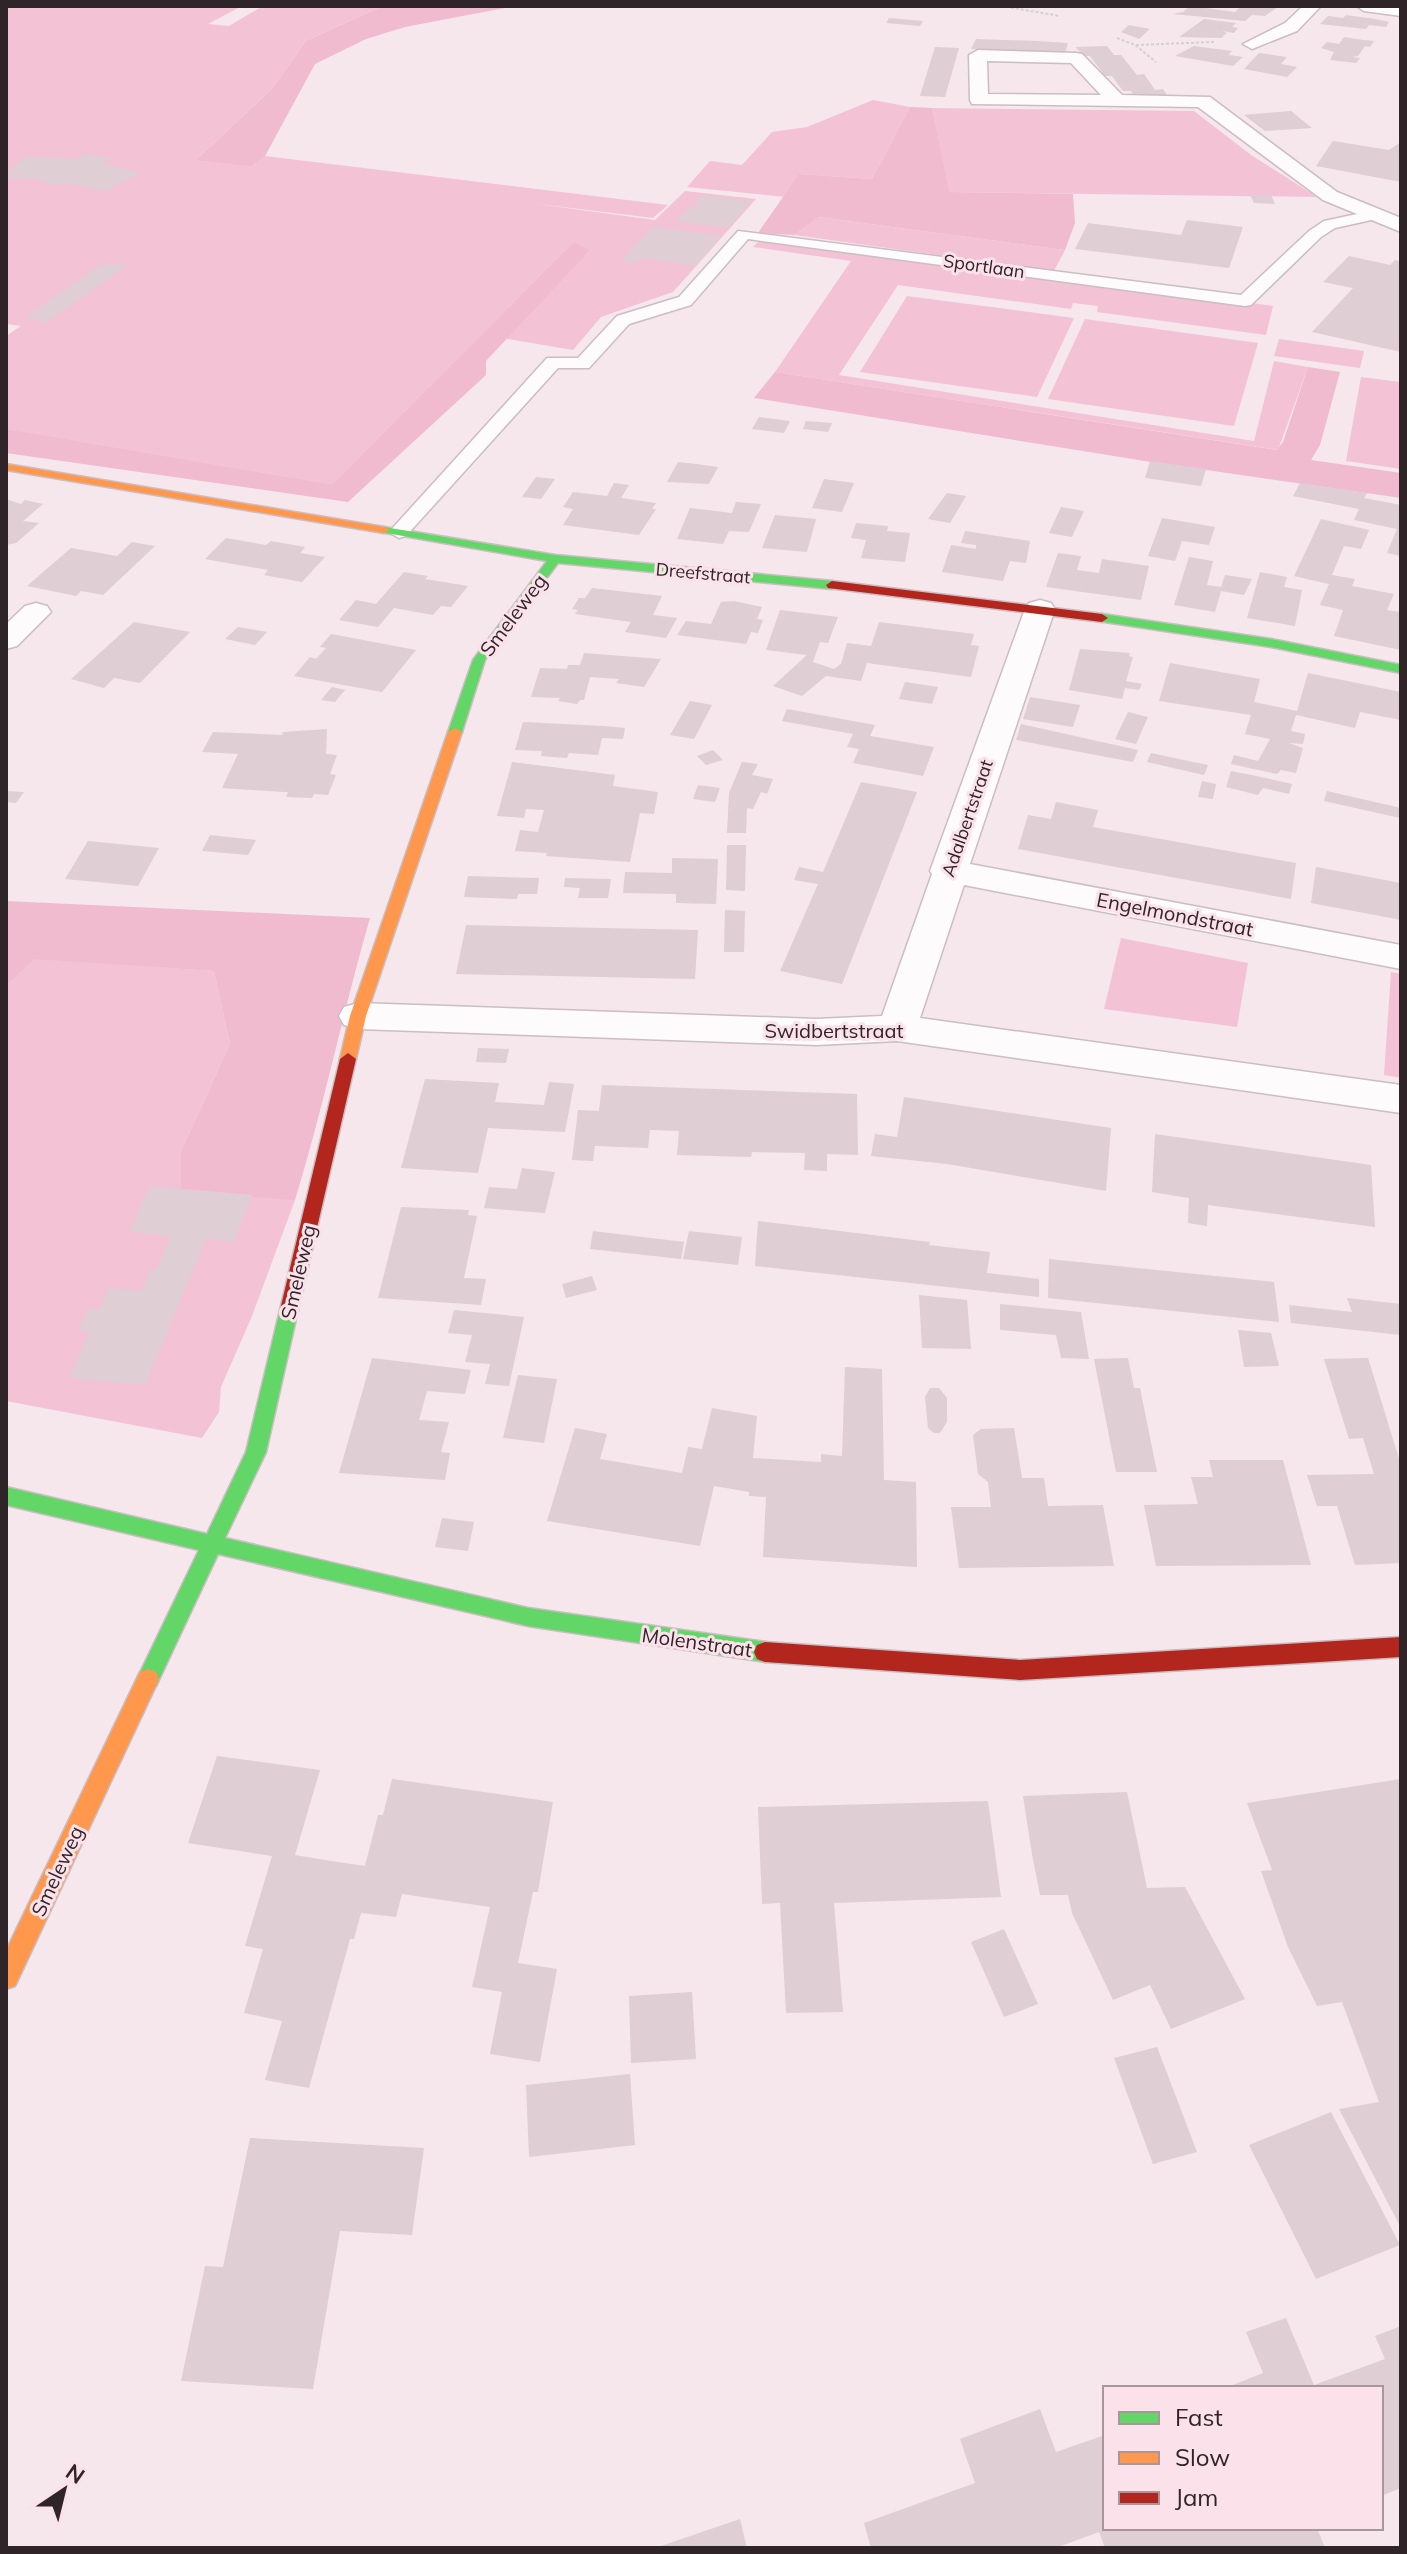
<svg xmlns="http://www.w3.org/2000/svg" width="1407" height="2554" font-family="Mulish,sans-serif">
<rect width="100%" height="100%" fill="#f5e7ec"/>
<g fill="#f4c2d5">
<polygon points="6,6 242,6 208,24 229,26 263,6 383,6 306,41 272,89 199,157 252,165 265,156 668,205 653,218 530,203 655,220 685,191 756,199 673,292 601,317 573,350 502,338 344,492 6,429 6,336 21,326 6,324"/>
<polygon points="873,100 910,107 872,179 799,174 785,197 687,187 710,161 742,165 772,132 807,127"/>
<polygon points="932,108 1194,111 1251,155 1317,197 948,192"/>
<polygon points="817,217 1065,250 1054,271 794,235"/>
<polygon points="761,239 1273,306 1266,335 1097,312 1098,306 1073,303 1071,309 898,285 839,375 1254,441 1274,361 1308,367 1278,450 775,372 851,261 753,247"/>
<polygon points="907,296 1074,318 1037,397 860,372"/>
<polygon points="1085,319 1258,343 1234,426 1048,399"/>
<polygon points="1279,339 1364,351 1360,368 1274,356"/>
<polygon points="1361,377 1401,382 1401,469 1346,461"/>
<polygon points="1121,938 1248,963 1237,1027 1104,1009"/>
<polygon points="34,958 214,971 230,1044 181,1151 295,1200 252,1316 221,1387 219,1412 202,1438 6,1401 6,986"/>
<polygon points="1391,972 1401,974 1401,1078 1384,1075"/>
</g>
<g fill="#f0bacf">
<polygon points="383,6 515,6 405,27 366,39 315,64 265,156 251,166 196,160 272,89 306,41"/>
<polygon points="910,107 932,108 949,192 1073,194 1075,223 1065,250 818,217 794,235 758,233 799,174 872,179"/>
<polygon points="574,242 589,250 587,253 486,361 486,375 348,502 6,453 6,429 332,485"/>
<polygon points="1308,367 1340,372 1320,445 1311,460 1401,473 1401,498 1151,462 754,398 775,372 1277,450 1283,442"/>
<path d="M6,901L370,918C343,1011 324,1106 295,1200L181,1192V1151L230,1044L214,971L34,959L6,986Z"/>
</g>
<g fill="#dfced4">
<polygon points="1190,6 1235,12 1241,6 1279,6 1265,16 1252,15 1245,21 1173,14 1183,12"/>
<polygon points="1346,15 1375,19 1389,22 1386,27 1369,25 1366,29 1320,24 1328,16 1343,18"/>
<polygon points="889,18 923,21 920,26 886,23"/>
<polygon points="1204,19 1236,23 1232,27 1238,28 1234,33 1222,31 1227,33 1221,38 1179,37"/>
<polygon points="1129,25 1150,29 1139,39 1121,32"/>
<polygon points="1344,37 1363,40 1374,41 1370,47 1365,46 1358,56 1352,57 1360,58 1356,63 1330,60 1334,52 1321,48 1327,42 1339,44"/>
<polygon points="976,39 1037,41 1068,43 1065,53 1003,51 971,49"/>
<polygon points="1107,46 1114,55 1121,55 1137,75 1144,74 1155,90 1163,89 1167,95 1134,96 1131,91 1123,91 1112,76 1105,76 1090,56 1083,56 1076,47"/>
<polygon points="1194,46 1232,51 1228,55 1243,57 1233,66 1175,56"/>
<polygon points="935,47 959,48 945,97 920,96"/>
<polygon points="1259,53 1287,57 1281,64 1297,67 1287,77 1244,69"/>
<polygon points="1291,111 1312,128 1265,131 1244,115"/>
<polygon points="1333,141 1389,150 1401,142 1401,182 1316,166"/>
<polygon points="85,154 113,158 102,164 142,173 104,191 69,183 64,185 43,183 46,180 6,178 6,174 26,156 76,159"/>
<polygon points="706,195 751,201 729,228 676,221 689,208 694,208 699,203 693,203 698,198"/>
<polygon points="1250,195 1271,195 1275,204 1254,203"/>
<polygon points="1187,220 1243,227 1229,268 1075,249 1088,223 1181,235"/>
<polygon points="652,227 721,236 696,266 642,258 634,263 621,261"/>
<polygon points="1349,256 1390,265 1395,260 1401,262 1401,352 1312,332 1353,288 1323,282"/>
<polygon points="102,264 128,265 44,324 38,323 43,320 25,317"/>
<polygon points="759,417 790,421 784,433 752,429"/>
<polygon points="806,421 832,423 828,432 803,429"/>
<polygon points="1150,461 1206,469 1201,486 1145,478"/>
<polygon points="678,462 696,464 718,467 709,484 667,482"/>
<polygon points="536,477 555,479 541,499 522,497"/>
<polygon points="824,479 854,483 842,512 812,508"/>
<polygon points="614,483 629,485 621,498 656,503 652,509 656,509 639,535 563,525 573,509 563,507 573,492 607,496"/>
<polygon points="1300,483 1367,493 1364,498 1401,505 1401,556 1387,553 1397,529 1354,520 1359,509 1293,496"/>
<polygon points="947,493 966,496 950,523 928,519"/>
<polygon points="6,499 21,504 25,500 43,504 23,521 39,523 16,543 6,545"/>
<polygon points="736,502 761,504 749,532 729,531 723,544 677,539 690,508 732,513"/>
<polygon points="1061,507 1084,511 1072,537 1049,533"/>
<polygon points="775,515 816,519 807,552 762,548"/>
<polygon points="1162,518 1215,527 1209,545 1182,541 1175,561 1148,556"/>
<polygon points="1321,519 1369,530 1361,549 1344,546 1332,575 1355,579 1352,586 1394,594 1387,610 1401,612 1401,650 1334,636 1343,610 1320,605 1329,584 1294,576"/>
<polygon points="856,523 888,526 887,531 910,533 905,562 861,558 866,540 851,538"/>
<polygon points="965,531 1030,541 1026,563 1010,561 1003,581 942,572 951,545 976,549 976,545 961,543"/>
<polygon points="226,538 266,545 271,541 305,547 300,553 325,557 302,582 264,575 268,570 205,559"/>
<polygon points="132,542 155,546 103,595 81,591 76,596 27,586 71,548 117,556"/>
<polygon points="1058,553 1081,556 1077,570 1099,573 1102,559 1149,566 1141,600 1046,587"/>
<polygon points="1189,557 1213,561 1207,585 1221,587 1225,575 1252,579 1244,595 1221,591 1215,612 1174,605"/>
<polygon points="404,572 428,576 425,579 468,586 451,607 441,606 433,615 394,608 378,627 339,620 356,600 376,604"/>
<polygon points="1260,572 1287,577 1284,587 1302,590 1295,626 1247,618"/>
<polygon points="592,588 662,596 653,615 677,618 666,638 625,632 631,622 575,614 578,610 572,609 579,598 585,598"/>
<polygon points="734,601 762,607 757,619 763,620 758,633 751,632 746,644 677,635 686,621 711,624 721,602"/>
<polygon points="780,610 838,617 828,643 820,642 813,662 834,669 841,664 847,643 871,646 879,622 974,634 971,645 979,646 971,677 867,663 861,681 826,676 802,696 773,686 807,655 766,650"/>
<polygon points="134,622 190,632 140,683 114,678 104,688 71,679"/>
<polygon points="238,627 267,632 255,645 225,639"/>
<polygon points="331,634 416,650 382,692 294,676 310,657 316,659 326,648 320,647"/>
<polygon points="1080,649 1130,653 1129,656 1133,657 1126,681 1142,684 1139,690 1125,688 1122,699 1069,690"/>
<polygon points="584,653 661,659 644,687 616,683 619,679 590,677 584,700 580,700 577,704 558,701 560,698 531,697 540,668 567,669 568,665 580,665"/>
<polygon points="1170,663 1260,679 1254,702 1297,711 1308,673 1401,692 1401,720 1360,712 1355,728 1296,715 1291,731 1305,734 1303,744 1289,743 1303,748 1296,773 1281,770 1277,774 1231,764 1234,755 1258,761 1270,739 1245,734 1251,715 1159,701"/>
<polygon points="905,682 938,687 932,704 899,699"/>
<polygon points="332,687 345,690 335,702 321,700"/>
<polygon points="1030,697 1080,705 1073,727 1023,719"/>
<polygon points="690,701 712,705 694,739 670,735"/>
<polygon points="787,709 875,725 870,736 934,747 923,776 853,763 859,749 847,747 853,734 782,721"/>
<polygon points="1128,712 1148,717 1136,744 1115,739"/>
<polygon points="523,722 604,726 625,728 623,739 602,738 598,755 569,753 567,758 541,756 542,751 515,750"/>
<polygon points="1021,724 1097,741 1138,750 1133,762 1016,740"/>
<polygon points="327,729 326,754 337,755 330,774 336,775 328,795 314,794 312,798 286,797 288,792 284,792 222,788 238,754 202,752 213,732 282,735 283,732"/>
<polygon points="713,750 723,760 706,765 697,756"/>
<polygon points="1151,753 1179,759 1208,765 1204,775 1147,762"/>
<polygon points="512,762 615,775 613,786 658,792 654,814 640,813 630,862 546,856 547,853 515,851 520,830 538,832 544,810 526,809 524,818 497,816"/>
<polygon points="742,762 758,764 752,775 773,779 767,794 761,792 753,809 747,808 746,833 727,833 729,793"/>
<polygon points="1231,771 1266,778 1292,784 1289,794 1263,788 1258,795 1226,787"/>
<polygon points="1202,781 1216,784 1213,799 1198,797"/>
<polygon points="861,782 917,792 842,984 780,971 818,884 794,880 799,867 823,872"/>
<polygon points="698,785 720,788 715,802 693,799"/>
<polygon points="6,791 24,792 16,803 6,802"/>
<polygon points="1327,791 1401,808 1400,818 1324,801"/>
<polygon points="1056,802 1098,810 1093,827 1296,863 1291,899 1018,849 1028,815 1051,819"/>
<polygon points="210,835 256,840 248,855 202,851"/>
<polygon points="88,841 159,848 138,886 65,879"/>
<polygon points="727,845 746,845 745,891 726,890"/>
<polygon points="672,858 718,859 716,904 676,903 676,894 623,893 625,872 672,873"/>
<polygon points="1316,867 1401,883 1401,920 1311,903"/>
<polygon points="468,876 539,878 537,894 518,894 517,899 464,897"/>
<polygon points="565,878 611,879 608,898 578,898 580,888 564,887"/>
<polygon points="725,910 745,911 744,952 724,952"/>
<polygon points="466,925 698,930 695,979 456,974"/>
<polygon points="478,1048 509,1049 506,1063 476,1062"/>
<polygon points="425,1079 499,1083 495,1102 544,1105 549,1082 574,1084 565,1132 488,1128 478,1173 401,1168"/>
<polygon points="602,1085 857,1094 858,1155 827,1154 827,1171 804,1170 805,1153 752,1152 751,1157 677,1155 679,1131 650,1130 648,1148 595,1146 593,1161 572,1160 578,1110 599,1111"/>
<polygon points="904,1097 1111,1128 1106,1191 947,1164 871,1156 875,1134 897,1137"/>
<polygon points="1155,1134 1371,1165 1375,1227 1208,1205 1207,1226 1188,1223 1189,1198 1152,1192"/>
<polygon points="522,1168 555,1172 545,1213 484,1208 489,1187 517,1189"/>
<polygon points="150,1186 252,1195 234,1242 206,1239 145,1385 69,1378 90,1331 78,1331 88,1309 99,1310 109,1288 141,1291 151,1269 156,1270 171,1236 129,1232"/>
<polygon points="401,1207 469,1210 468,1215 477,1216 464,1278 486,1279 481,1305 378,1298"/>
<polygon points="758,1221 930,1242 929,1245 990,1252 987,1273 1039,1279 1039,1297 755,1266"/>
<polygon points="593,1231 684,1242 681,1259 590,1249"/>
<polygon points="689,1231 742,1237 738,1265 683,1259"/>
<polygon points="1049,1259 1274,1282 1279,1322 1048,1298"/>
<polygon points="592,1276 597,1290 566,1298 562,1284"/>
<polygon points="919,1295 967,1300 971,1349 922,1348"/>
<polygon points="1347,1298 1401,1304 1401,1335 1291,1323 1289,1305 1352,1312"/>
<polygon points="1000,1304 1081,1312 1089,1359 1061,1358 1056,1335 1000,1330"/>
<polygon points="454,1310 524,1317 509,1386 485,1384 490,1364 465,1362 472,1335 448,1333"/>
<polygon points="1238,1330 1271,1333 1279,1366 1244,1367"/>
<polygon points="372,1358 471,1370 465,1394 427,1391 419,1420 449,1422 441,1452 450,1453 445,1480 339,1473"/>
<polygon points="1128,1358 1134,1388 1140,1388 1157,1472 1116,1472 1094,1359"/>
<polygon points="1368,1358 1401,1465 1401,1563 1355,1565 1337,1506 1317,1506 1307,1475 1374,1474 1363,1438 1349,1439 1324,1359"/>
<polygon points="845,1367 882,1369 884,1480 916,1482 917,1567 763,1557 766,1497 749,1496 749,1492 714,1486 700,1546 547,1521 575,1428 607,1434 600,1459 682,1473 688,1447 702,1449 712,1408 757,1416 753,1458 821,1462 821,1454 842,1456"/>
<polygon points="518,1375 557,1379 544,1443 503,1438"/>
<polygon points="930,1388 939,1388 947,1398 947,1422 940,1433 934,1433 928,1428 925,1397"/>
<polygon points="1014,1428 1022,1478 1044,1478 1048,1506 1103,1505 1114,1566 959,1568 951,1507 991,1507 988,1482 978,1474 973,1435 981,1429"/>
<polygon points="1209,1460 1283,1460 1311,1565 1156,1566 1144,1505 1198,1504 1191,1477 1213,1477"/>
<polygon points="442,1518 474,1522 468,1551 435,1547"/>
<polygon points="217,1756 320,1770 295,1855 331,1861 365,1866 378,1815 383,1815 392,1779 553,1802 538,1892 533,1892 518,1963 557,1969 540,2062 490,2054 502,1992 472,1987 490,1907 402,1894 396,1917 361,1913 354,1939 350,1939 309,2088 265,2080 282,2021 244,2013 263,1949 245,1946 272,1856 188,1843"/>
<polygon points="1401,1779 1401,2228 1339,2109 1379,2102 1342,2002 1317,2006 1288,1947 1261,1871 1272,1870 1247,1803"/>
<polygon points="1127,1792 1147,1888 1185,1887 1245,1999 1171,2029 1150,1985 1113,2000 1072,1913 1068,1895 1040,1895 1032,1854 1023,1796"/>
<polygon points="988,1801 1001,1897 834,1903 843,2012 786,2013 780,1903 762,1904 758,1807"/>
<polygon points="1004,1929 1038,2004 1004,2017 971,1942"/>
<polygon points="692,1992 696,2059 631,2063 629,1996"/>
<polygon points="1157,2047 1197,2152 1153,2164 1114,2058"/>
<polygon points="630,2074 635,2145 529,2157 526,2085"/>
<polygon points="1331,2112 1400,2245 1316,2279 1249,2145"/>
<polygon points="250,2138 424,2148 412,2235 340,2231 313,2389 181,2381 205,2266 223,2267"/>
<polygon points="1286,2318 1314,2385 1385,2359 1375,2336 1401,2326 1401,2488 1381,2496 1381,2388 1225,2388 1263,2373 1246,2332"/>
<polygon points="1040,2409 1056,2452 1105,2435 1105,2528 1317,2528 1325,2548 1105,2548 1099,2532 1055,2548 871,2548 864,2523 975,2483 960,2439"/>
<polygon points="740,2519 747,2548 658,2548 658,2547"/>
</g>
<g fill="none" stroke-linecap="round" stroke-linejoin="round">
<defs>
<polygon id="lane" points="1371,211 1379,216 1376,219 1335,228 1321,237 1251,305 1245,306 748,239 691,305 629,324 589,368 558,368 406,536 399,538 389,532 547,358 578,358 617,316 679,297 738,231 1241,295 1309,231 1324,221"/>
<g id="street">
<polygon points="1303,6 1321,6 1297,31 1252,49 1243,44 1285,23"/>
<polygon points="1356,6 1401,6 1401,16 1364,11"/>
<path d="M978,50L1076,53L1082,54L1122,95L1210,97L1337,192L1401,218V232L1323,200L1198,107L972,104L970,100L969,55ZM987,61L1071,63L1101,95L988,94Z"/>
<polygon points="1040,600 1051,603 1055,609 970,864 1401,945 1401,969 964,885 920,1018 1401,1085 1401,1113 897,1041 816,1045 358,1029 344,1025 339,1016 344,1007 358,1003 816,1019 882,1016 932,874 930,871 1025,609 1029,603"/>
<polygon points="36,603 47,606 51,612 17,646 6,649 6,624 25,606"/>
</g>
<g id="fast">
<polygon points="384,527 555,555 832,581 838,585 832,589 558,563 485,660 462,732 455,736 448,732 473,660 547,561 380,532 378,530"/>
<polygon points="1102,614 1271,639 1401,665 1401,673 1271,647 1098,621 1098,615"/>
<polygon points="289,1303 295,1305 298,1310 266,1452 225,1538 528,1608 765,1642 773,1645 776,1652 773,1659 765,1662 528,1626 218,1554 156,1686 148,1689 140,1686 137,1679 199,1550 6,1505 6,1487 207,1534 246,1452 280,1310 283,1305"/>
</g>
<g id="slow">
<polygon points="6,464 384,527 390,530 384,533 6,470"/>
<polygon points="455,728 462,732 366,1016 356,1059 348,1065 342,1063 340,1059 350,1016 448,732"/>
<polygon points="148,1669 156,1672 159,1679 15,1986 6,1989 6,1951 140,1672"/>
</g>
<g id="jam">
<polygon points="832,581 1102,614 1108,618 1102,622 828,588 826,585"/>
<polygon points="348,1053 356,1059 298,1310 295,1315 283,1315 280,1310 340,1059"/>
<polygon points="1401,1637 1401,1657 1020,1680 765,1662 757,1659 754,1652 757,1645 765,1642 1020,1660"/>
</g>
</defs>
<use href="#lane" stroke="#cabec2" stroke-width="3"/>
<use href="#street" stroke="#cabec2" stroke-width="3"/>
<use href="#fast" stroke="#cabec2" stroke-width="3"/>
<use href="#slow" stroke="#cabec2" stroke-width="3"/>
<use href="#jam" stroke="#cabec2" stroke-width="3"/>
<g stroke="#d5d0d2" stroke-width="2" stroke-dasharray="3 2" stroke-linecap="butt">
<polyline points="1001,6 1060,16"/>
<polyline points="1117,38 1135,45 1156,62"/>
<polyline points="1136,45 1214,42"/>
</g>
<use href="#lane" fill="#fefbfc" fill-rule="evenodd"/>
<use href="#street" fill="#fefbfc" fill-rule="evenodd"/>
<use href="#fast" fill="#63d668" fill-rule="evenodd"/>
<use href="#slow" fill="#ff974d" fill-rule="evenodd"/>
<use href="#jam" fill="#b3261e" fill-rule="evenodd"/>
</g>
<g text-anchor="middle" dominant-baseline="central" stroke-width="6" stroke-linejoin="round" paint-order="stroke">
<g font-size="18" fill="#2f2529" stroke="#fbe1ea">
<text transform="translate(984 266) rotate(8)">Sportlaan</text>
<text transform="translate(703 573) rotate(5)">Dreefstraat</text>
<text transform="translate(967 818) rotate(-71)">Adalbertstraat</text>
</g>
<g font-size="20" fill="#2f2529" stroke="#fbe1ea">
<text transform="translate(513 615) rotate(-53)">Smeleweg</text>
<text transform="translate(1175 914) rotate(11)">Engelmondstraat</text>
<text x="834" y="1030">Swidbertstraat</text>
<text transform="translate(298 1272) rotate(-77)">Smeleweg</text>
<text transform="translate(697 1642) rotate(8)">Molenstraat</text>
<text transform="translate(57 1871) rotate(-65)">Smeleweg</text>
</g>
</g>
<rect width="1407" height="2554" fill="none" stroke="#2f2529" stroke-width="16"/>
<rect x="1103" y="2386" width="280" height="144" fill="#fbe1ea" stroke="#a9969d" stroke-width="2"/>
<rect x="1119" y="2412" width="40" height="12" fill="#63d668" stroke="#a9969d" stroke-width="2"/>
<text x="1175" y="2426" font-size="24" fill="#2f2529">Fast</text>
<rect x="1119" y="2452" width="40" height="12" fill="#ff974d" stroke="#a9969d" stroke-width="2"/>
<text x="1175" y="2466" font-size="24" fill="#2f2529">Slow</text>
<rect x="1119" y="2492" width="40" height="12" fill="#b3261e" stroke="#a9969d" stroke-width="2"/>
<text x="1175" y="2506" font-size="24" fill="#2f2529">Jam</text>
<g transform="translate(64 2490) rotate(35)" stroke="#fbe1ea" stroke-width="6" paint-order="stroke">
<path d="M0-6L14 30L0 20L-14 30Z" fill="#2f2529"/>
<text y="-12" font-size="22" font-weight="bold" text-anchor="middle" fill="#2f2529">N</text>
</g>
</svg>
